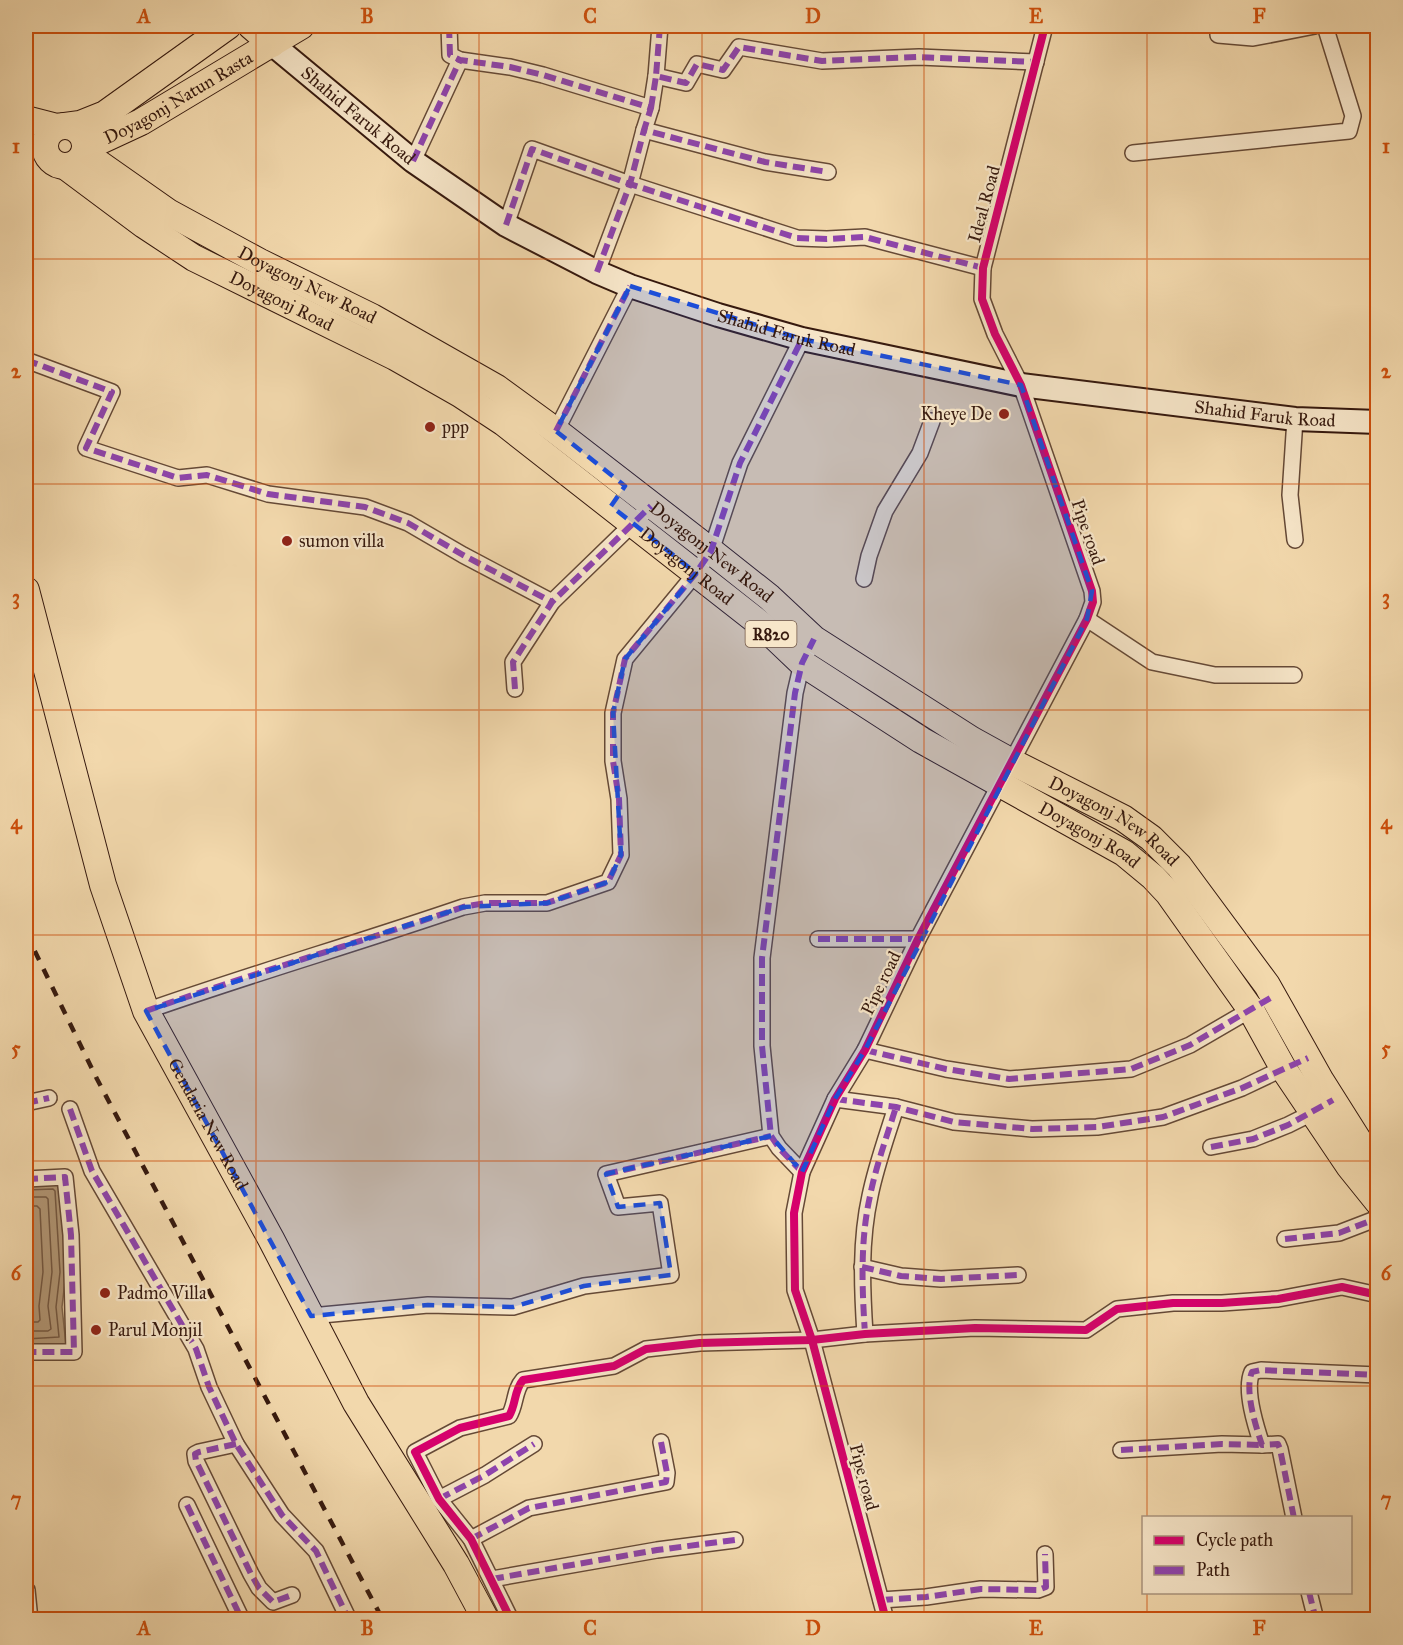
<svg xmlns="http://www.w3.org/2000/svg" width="1403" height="1645" font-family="'IM FELL Great Primer',serif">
<rect width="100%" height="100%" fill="#f2d8ac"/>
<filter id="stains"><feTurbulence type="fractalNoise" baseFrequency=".00333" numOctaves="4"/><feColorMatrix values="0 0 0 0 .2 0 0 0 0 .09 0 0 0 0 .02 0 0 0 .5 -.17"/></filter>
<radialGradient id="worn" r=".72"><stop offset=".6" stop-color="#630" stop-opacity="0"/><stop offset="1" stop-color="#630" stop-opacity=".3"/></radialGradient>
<polygon fill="#b29776" stroke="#80654c" stroke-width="1.5" points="61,1183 66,1272 62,1307 66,1345 26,1345 26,1184"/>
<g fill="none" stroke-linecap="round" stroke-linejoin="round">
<g stroke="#745842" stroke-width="1.5">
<polyline points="26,1190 53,1189 55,1191 60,1272 56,1307 59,1337 26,1339"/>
<polyline points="26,1197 46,1197 48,1199 52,1272 48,1306 51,1329 48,1331 26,1331"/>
<polyline points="26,1206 37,1206 40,1209 43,1272 39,1306 40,1320 38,1322 26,1322"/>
</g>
<defs>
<g id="minor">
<polyline points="449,26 450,55 460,60 510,67 543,75 651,108 644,130 765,162 828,172"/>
<polyline points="660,26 656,76 686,83 697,64 723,70 739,47 822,61 919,57 1036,62"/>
<polyline points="1218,35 1253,38 1315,26"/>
<polyline points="651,108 656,76"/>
<polyline points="1133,153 1349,131 1353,116 1325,26"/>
<polyline points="413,161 460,60"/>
<polyline points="506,225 532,149 630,184 797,238 827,239 865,237 983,268"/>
<polyline points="597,272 630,184 644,130"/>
<polyline points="26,360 112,392 86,448 178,478 207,475 268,494 365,507 408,523 463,555 552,602"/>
<polyline points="556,431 630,286"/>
<polyline points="1295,540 1290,495 1295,419"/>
<polyline points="864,579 869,556 885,511 920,453 932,421"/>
<polyline points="1087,619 1152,662 1215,675 1294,675"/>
<polyline points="515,689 513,662 552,602 651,506"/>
<polyline points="818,939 918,939"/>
<path d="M146,1011C251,974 358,943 463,907L485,903H547L608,882L621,855L619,799L613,761V713L625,659L696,573L711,551L740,463L802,339"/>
<polyline points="865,1050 946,1069 1009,1079 1131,1069 1190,1045 1257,1006"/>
<polyline points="835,1099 896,1107 954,1122 1032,1129 1097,1127 1163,1117 1242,1088 1288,1066"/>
<polyline points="26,1103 49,1098"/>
<polyline points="70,1109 92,1171 196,1349 209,1387 236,1444 282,1515 316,1551 349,1620"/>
<polyline points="1211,1147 1253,1139 1288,1125 1318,1110"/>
<polyline points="802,1172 779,1148 771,1136 762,1046 762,958 795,693 802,663 814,639"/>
<polyline points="26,1179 65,1177 71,1235 74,1352 26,1352"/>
<polyline points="1285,1239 1339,1233 1378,1218"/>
<polyline points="862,1267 901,1276 941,1279 1018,1275"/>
<polyline points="311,1316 428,1305 513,1307 584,1286 671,1275 660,1203 618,1207 606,1174 771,1136"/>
<path d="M865,1334C862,1288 860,1241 870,1196C876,1166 887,1136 896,1107"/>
<polyline points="236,1444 199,1452 195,1454 196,1461 251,1574 259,1588 273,1602 292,1595"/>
<polyline points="1121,1450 1222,1444 1262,1445"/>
<polyline points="439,1499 485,1475 534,1444"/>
<polyline points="187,1505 242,1620"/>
<path d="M1294,1518L1280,1449L1278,1444L1262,1445C1256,1427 1244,1390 1252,1372L1261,1370L1378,1375"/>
<polyline points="471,1539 529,1508 666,1482 667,1473 661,1442"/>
<polyline points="492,1579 657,1550 735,1540"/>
<polyline points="27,1590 30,1620"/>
<polyline points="1309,1592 1316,1620"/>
<polyline points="881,1600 926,1597 981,1589 1038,1590 1046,1587 1045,1554"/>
<path d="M511,1620L471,1539L439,1499L415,1452L460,1428L509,1416C516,1405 514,1390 523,1380L614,1366L646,1349L700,1343L812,1340L865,1334L975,1328L1086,1330L1117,1309L1173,1303H1222L1278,1299L1342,1287L1378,1295"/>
<polyline points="886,1620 812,1340 795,1290 794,1213 802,1172 835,1099 865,1050 918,939 1087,619 1093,602 1092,591 1021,385 995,334 982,299 983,268 1045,26"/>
</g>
<g id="secondary">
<path id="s1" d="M272,44L413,161L506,225L597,272L630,286L718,315L802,339L1021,385L1295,419L1378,422"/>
</g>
<g id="primary">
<polyline points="251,26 272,44"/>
<polyline points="26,119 57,127"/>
<circle cx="65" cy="146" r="20"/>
<polyline points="65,126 80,124 105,114 228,26"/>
<path id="s2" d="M85,148L141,122L301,26"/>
<path id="s3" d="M84,153L168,212L260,262L372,317L497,388L556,431L711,551L769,597L814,639L972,740L1010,761L1123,818L1151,838L1179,866L1267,985L1321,1081L1362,1146L1378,1166"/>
<path id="s4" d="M65,166L144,225L194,258L395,357L460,394L504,423L763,626L802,663L921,740L1124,853L1153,877L1168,893L1251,1010L1283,1068L1349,1166L1378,1202"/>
<path id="s5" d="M26,590L103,885L146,1011L271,1239L356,1403L456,1564L486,1620"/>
</g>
</defs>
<use href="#minor" stroke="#654936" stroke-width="18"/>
<use href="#secondary" stroke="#36190e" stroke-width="26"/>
<use href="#primary" stroke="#36190e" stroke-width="28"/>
<use href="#minor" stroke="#f7e6c9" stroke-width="15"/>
<use href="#secondary" stroke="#f7e6c9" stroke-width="22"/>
<use href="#primary" stroke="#f2d8ac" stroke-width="26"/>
<polyline stroke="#36190e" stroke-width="4.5" stroke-dasharray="10 10" stroke-linecap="butt" points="26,933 97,1079 383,1620"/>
<g stroke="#8e44ad" stroke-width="6" stroke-dasharray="12 6" stroke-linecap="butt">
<polyline points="449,26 450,55 460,60 510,67 543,75 651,108 644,130 765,162 828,172"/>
<polyline points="660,26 656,76 686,83 697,64 723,70 739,47 822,61 919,57 1036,62"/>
<polyline points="651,108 656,76"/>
<polyline points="413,161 460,60"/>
<polyline points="506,225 532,149 630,184 797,238 827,239 865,237 983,268"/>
<polyline points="597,272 630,184 644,130"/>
<polyline points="26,360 112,392 86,448 178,478 207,475 268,494 365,507 408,523 463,555 552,602"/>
<polyline points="556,431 630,286"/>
<polyline points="515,689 513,662 552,602 651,506"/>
<polyline points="818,939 918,939"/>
<path d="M146,1011C251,974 358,943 463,907L485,903H547L608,882L621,855L619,799L613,761V713L625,659L696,573L711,551L740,463L802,339"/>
<polyline points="865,1050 946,1069 1009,1079 1131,1069 1190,1045 1272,997"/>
<polyline points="835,1099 896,1107 954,1122 1032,1129 1097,1127 1163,1117 1242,1088 1308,1058"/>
<polyline points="26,1103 49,1098"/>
<polyline points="70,1109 92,1171 196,1349 209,1387 236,1444 282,1515 316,1551 349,1620"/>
<polyline points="1211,1147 1253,1139 1288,1125 1333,1100"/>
<polyline points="802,1172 779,1148 771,1136 762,1046 762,958 795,693 802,663 814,639"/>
<polyline points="606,1174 771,1136"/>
<polyline points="26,1179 65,1177 71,1235 74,1352 26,1352"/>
<polyline points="1285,1239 1339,1233 1378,1218"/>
<polyline points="862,1267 901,1276 941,1279 1018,1275"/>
<path d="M865,1334C862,1288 860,1241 870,1196C876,1166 887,1136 896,1107"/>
<polyline points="236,1444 199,1452 195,1454 196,1461 251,1574 259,1588 273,1602 292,1595"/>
<polyline points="1121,1450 1222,1444 1262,1445"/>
<polyline points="439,1499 485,1475 534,1444"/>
<polyline points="187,1505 242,1620"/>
<path d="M1294,1518L1280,1449L1278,1444L1262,1445C1256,1427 1244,1390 1252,1372L1261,1370L1378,1375"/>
<polyline points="471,1539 529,1508 666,1482 667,1473 661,1442"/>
<polyline points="492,1579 657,1550 735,1540"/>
<polyline points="27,1590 30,1620"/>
<polyline points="1309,1592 1316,1620"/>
<polyline points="881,1600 926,1597 981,1589 1038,1590 1046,1587 1045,1554"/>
</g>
<defs>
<g id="cycleway">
<path d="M511,1620L471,1539L439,1499L415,1452L460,1428L509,1416C516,1405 514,1390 523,1380L614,1366L646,1349L700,1343L812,1340L865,1334L975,1328L1086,1330L1117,1309L1173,1303H1222L1278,1299L1342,1287L1378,1295"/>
<polyline points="886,1620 812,1340 795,1290 794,1213 802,1172 835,1099 865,1050 918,939 1087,619 1093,602 1092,591 1021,385 995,334 982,299 983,268 1045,26"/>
</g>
</defs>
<use href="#cycleway" stroke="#f7e6c9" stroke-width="11"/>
<use href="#cycleway" stroke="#d6006c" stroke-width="8"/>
</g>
<path fill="#1d4ed8" fill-opacity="0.2" stroke="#1d4ed8" stroke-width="4.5" stroke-dasharray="12 8" stroke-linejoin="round" d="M630,286L802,339L1021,385L1092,591L1087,619L865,1050L835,1099L802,1172L771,1136L606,1174L618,1207L660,1203L671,1275L584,1286L513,1307L428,1305L311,1316L146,1011L463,907L547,903L608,882L621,855L613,713L625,659L696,573L611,506L625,486L556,431Z"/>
<path fill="none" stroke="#cd4f0c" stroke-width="1.5" stroke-opacity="0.55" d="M256,26V1620M479,26V1620M702,26V1620M924,26V1620M1147,26V1518M26,259H1378M26,484H1378M26,710H1378M26,935H1378M26,1161H1378M26,1386H1378M1147,1592V1620"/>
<g fill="#8f2418" stroke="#f7e6c9" stroke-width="2">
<circle cx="1004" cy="414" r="6"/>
<circle cx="430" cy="427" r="6"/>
<circle cx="287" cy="541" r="6"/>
<circle cx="105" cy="1293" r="6"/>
<circle cx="96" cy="1330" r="6"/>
</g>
<g text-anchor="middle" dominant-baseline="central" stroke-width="4.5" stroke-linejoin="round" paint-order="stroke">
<rect fill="#f7e6c9" stroke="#705646" stroke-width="1.5" x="745.5" y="621" width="51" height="26" rx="4.5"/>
<g font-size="16" font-weight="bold" fill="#36190e">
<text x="771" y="634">R820</text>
</g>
<g font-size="18" fill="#36190e" stroke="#f7e6c9">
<text stroke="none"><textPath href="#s2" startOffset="106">Doyagonj Natun Rasta</textPath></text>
<text stroke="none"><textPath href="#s1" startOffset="112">Shahid Faruk Road</textPath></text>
<text transform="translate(984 204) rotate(-75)">Ideal Road</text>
<text stroke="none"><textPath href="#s3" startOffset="260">Doyagonj New Road</textPath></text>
<text stroke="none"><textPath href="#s4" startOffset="256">Doyagonj Road</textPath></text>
<text stroke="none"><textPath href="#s1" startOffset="598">Shahid Faruk Road</textPath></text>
<text stroke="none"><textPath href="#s1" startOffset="1084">Shahid Faruk Road</textPath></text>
<text transform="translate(1088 532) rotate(71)">Pipe road</text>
<text stroke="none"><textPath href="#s3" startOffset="746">Doyagonj New Road</textPath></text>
<text stroke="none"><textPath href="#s4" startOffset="742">Doyagonj Road</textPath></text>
<text stroke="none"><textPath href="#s3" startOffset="1232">Doyagonj New Road</textPath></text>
<text stroke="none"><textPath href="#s4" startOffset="1228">Doyagonj Road</textPath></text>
<text transform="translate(881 983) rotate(-64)">Pipe road</text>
<text stroke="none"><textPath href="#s5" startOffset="567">Gendaria New Road</textPath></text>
<text transform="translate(864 1477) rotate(75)">Pipe road</text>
</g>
<g font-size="18" fill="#36190e" stroke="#f7e6c9" text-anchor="start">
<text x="992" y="414" text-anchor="end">Kheye De</text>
<text x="442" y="427">ppp</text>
<text x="299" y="541">sumon villa</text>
<text x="117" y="1293">Padmo Villa</text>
<text x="108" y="1330">Parul Monjil</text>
</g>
</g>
<rect width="1403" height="1645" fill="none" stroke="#f2d8ac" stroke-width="66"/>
<rect x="1142" y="1516" width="210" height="78" fill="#f7e6c9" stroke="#aa947e" stroke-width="1.5"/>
<rect x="1154" y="1536" width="30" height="9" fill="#d6006c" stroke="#aa947e" stroke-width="1.5"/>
<text x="1196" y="1546" font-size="18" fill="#36190e">Cycle path</text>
<rect x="1154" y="1566" width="30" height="9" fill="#8e44ad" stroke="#aa947e" stroke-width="1.5"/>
<text x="1196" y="1576" font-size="18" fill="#36190e">Path</text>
<rect x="33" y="33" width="1337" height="1579" fill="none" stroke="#cd4f0c" stroke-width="2"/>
<g font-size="20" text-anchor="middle" font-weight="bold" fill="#cd4f0c">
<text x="144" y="23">A</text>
<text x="367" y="23">B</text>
<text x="590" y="23">C</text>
<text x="813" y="23">D</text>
<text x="1036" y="23">E</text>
<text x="1259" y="23">F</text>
<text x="16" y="153">1</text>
<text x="1386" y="153">1</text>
<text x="16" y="378">2</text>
<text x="1386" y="378">2</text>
<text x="16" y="604">3</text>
<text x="1386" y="604">3</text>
<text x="16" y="829">4</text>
<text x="1386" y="829">4</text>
<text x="16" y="1055">5</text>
<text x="1386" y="1055">5</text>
<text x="16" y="1280">6</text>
<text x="1386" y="1280">6</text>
<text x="16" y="1506">7</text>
<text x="1386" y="1506">7</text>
<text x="144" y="1635">A</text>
<text x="367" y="1635">B</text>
<text x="590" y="1635">C</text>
<text x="813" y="1635">D</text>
<text x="1036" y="1635">E</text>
<text x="1259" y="1635">F</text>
</g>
<rect width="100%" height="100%" filter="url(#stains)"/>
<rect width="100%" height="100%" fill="url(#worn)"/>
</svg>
